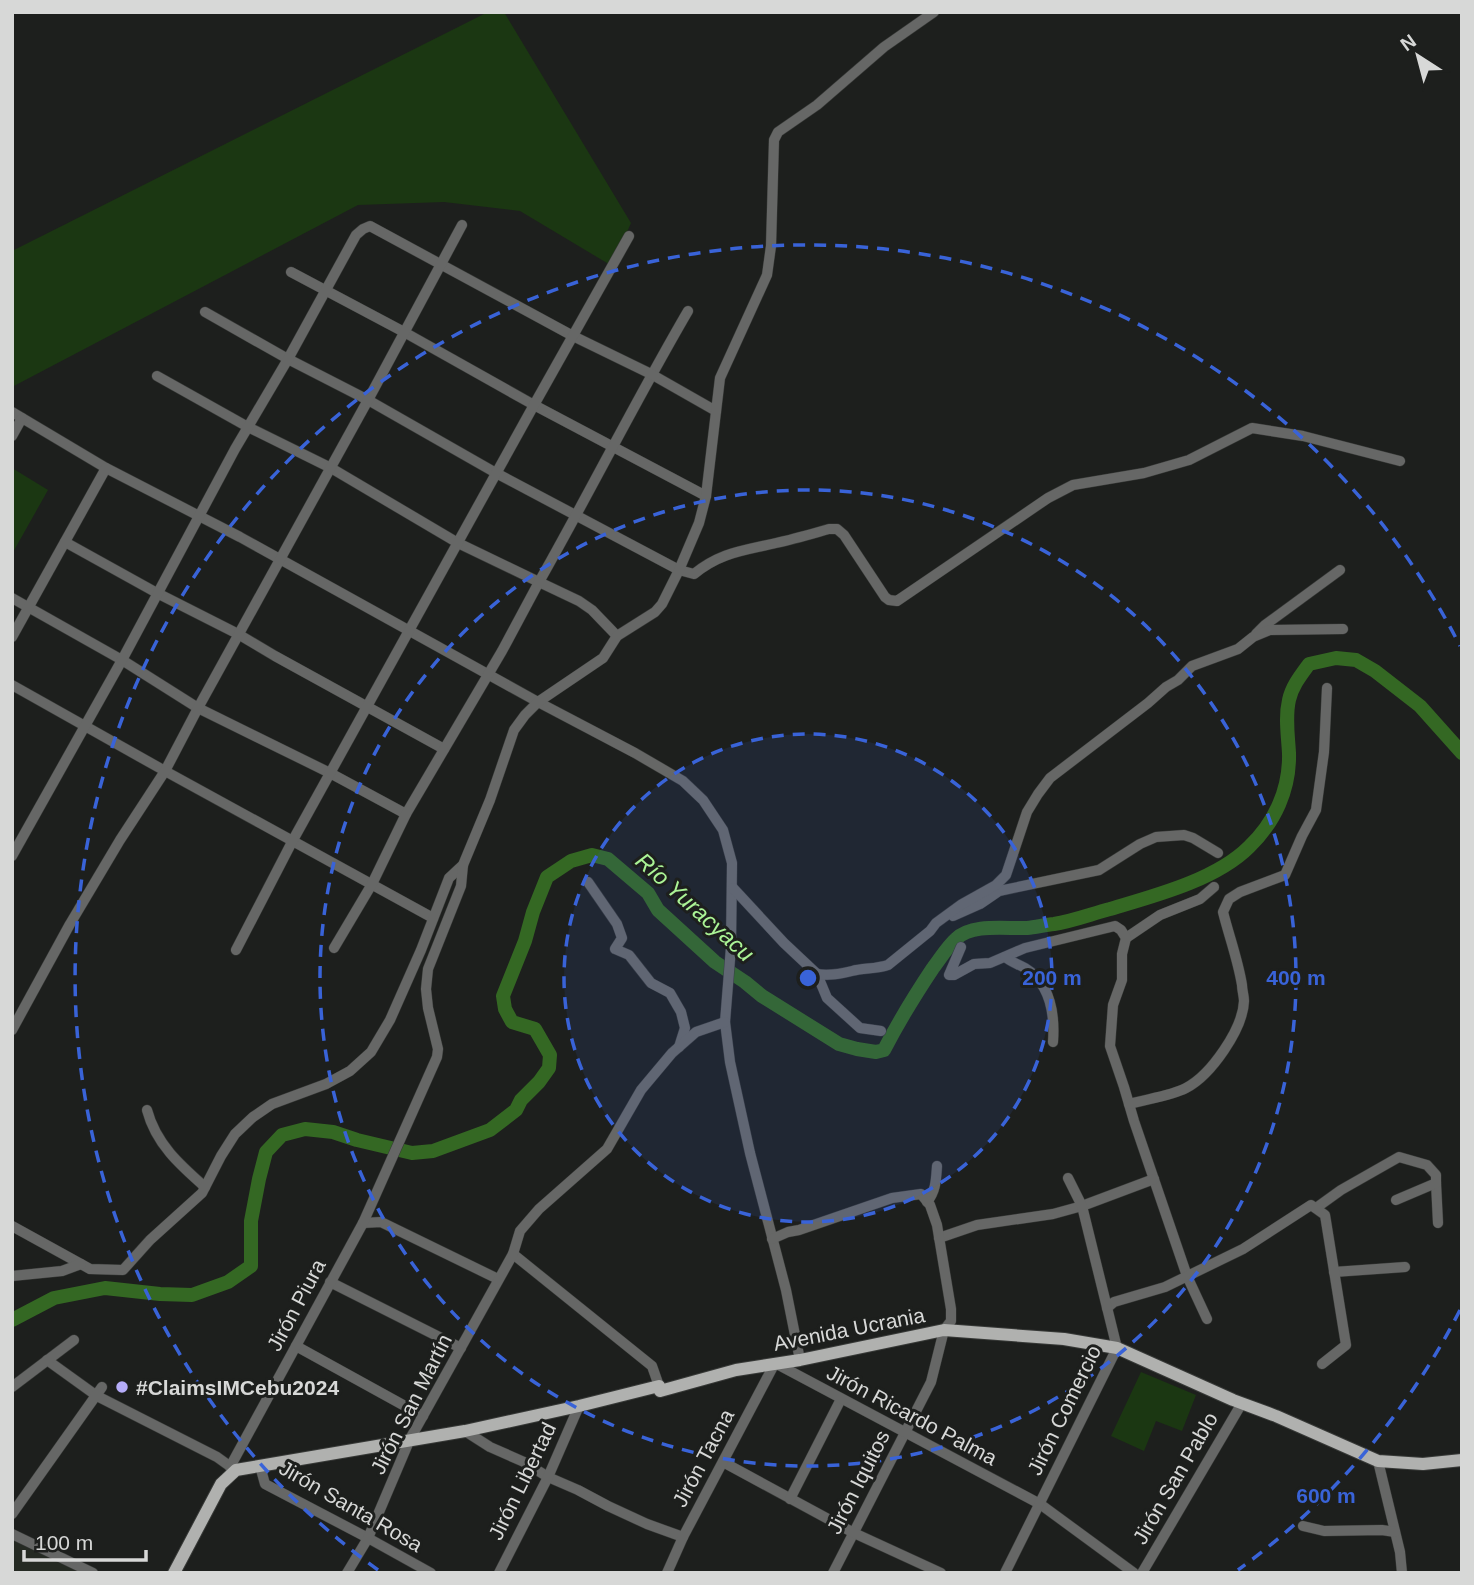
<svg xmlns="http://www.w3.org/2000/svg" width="1474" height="1585" font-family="Helvetica,sans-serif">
<rect width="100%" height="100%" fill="#1d1f1d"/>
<polygon fill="#252a23" points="12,1535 91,1573 12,1573"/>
<g fill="#1b3712">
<polygon points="488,12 504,12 631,223 612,266 520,211 444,202 358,205 12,387 12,251"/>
<polygon points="12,468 48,490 12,554"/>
<polygon points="1141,1372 1196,1395 1182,1431 1156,1421 1144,1451 1111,1436"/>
</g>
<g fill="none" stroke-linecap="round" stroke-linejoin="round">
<path stroke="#346823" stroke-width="14" d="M12,1320L54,1298L105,1288L160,1294L192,1295L228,1282L251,1266V1221L259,1179L266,1152L282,1135L305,1129L333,1132L357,1140L412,1153L433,1151L490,1130L516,1110L521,1100L539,1082L549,1068L550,1055L535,1029L512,1022L505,1009L503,996L525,941L533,912L547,877L571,861L592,855L608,859L648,893L658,910L715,962L745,982L762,996L839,1044L857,1049L876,1052L884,1050C899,1021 915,995 933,968C940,959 947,947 956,939C972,923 1007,929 1027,928C1036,927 1045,925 1054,924C1073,921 1091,914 1110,909C1154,896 1216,880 1249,847C1275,822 1290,789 1289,753C1288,735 1285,717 1289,700C1292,686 1301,675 1309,664L1336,658L1356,660L1375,671L1420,706L1462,753"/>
<defs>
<g id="minor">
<polyline points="291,272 404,332 534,405 706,496"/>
<path d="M205,312L288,359L368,400L496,473L679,570L694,574C721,552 743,551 776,543C794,539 811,534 829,529H837L844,535L885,597L889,600L897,601L1048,498L1073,485L1144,473L1189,460L1252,428L1303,436L1400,461"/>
<path d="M157,376L248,427L331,468L458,543L539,582C590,492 636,400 688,311"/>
<polyline points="12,412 106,468 240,537 538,702 635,753 683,781 703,800 723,830 732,863 731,947 725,1022 730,1062 750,1153 786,1290 800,1360"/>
<polyline points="12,436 22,418"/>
<polyline points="65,542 157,593 238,634 275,656 444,749"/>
<polyline points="12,598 122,660 198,708 330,773 406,814"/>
<polyline points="1256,634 1265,625 1340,570"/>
<polyline points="12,637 106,468"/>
<polyline points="12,685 165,771 433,918"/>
<polyline points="12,856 122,660 235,449 288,359 356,235 363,229 370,226 573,336 651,374 716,411"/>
<polyline points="588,882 617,924 622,938 615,949 629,955 651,983 670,993 681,1012 685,1028 679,1047"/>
<polyline points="733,888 784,943 817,974 827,998 860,1028 881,1031"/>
<polyline points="953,916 980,904 999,891 1099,870 1140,844 1156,837 1184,835 1193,838 1218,853"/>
<polyline points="1126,938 1160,915 1200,899 1214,887"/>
<polyline points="961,947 949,975 954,975 974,964 990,963 1025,948 1115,926 1121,930 1126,938 1122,954 1122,980 1113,1005 1110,1046 1124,1087 1134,1121 1187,1276 1207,1319"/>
<polyline points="334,948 372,884 406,814 502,651 539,582 579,601 592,610 617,636"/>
<polyline points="236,950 293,840 534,405 629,236"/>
<path d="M1005,957C1011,962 1018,964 1025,968C1051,984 1055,1014 1053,1042"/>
<path d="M817,974C830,976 840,974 852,971C864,968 876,969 888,965L930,931L936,923L962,904L996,885L1006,875L1027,812L1038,794L1050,778L1148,703L1166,687L1178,680L1192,666L1238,649L1253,637L1270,630L1343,629"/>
<polyline points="12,1030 70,924 120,840 165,771 198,708 368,400 462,225"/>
<path d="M1129,1104C1146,1099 1171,1096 1186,1088C1211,1075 1243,1029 1244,1001C1244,996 1242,990 1242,985C1238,960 1229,936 1223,912L1229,899L1240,892L1285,875L1302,836L1316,810L1324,752L1327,688"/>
<path d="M147,1110C156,1144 180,1165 205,1187"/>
<polyline points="1436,1183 1438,1223"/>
<path d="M927,1202C936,1191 936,1180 937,1166"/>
<polyline points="1316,1208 1341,1190 1399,1157 1427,1165 1436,1175 1436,1183 1396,1200"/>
<polyline points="363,1223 381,1222 498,1279"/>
<polyline points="12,1226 90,1269 123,1270 150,1240 202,1193 221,1156 235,1134 253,1117 272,1104 326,1084 350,1071 371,1052 390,1020 421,950 449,878 463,865 490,800 514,730 525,715 538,702 603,658 617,636 655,612 662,604 679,570 699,523 706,496 720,378 767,275 771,246 774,140 778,132 817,105 884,47 934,12"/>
<polyline points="939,1238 977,1225 1053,1214 1082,1206 1154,1179"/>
<polyline points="772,1239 788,1232 799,1230 892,1198 921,1194 930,1205 937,1225 951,1309 951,1321 944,1330 931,1382 833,1573"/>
<polyline points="513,1254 652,1366 659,1386"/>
<polyline points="1334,1272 1405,1267"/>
<polyline points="12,1276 62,1271 81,1264"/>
<polyline points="330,1282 461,1348"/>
<polyline points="1107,1308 1114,1302 1165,1287 1243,1249 1311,1205 1325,1215 1346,1345 1322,1364"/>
<polyline points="296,1346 423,1416"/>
<polyline points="47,1360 97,1396 217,1457 235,1470"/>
<polyline points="12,1387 74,1340"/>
<polyline points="465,1431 490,1447 524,1462 548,1477 578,1490 608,1506 647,1524 683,1537"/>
<polyline points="1378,1461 1400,1552 1402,1573"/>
<polyline points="723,1462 854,1533 941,1573"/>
<polyline points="260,1466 265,1484 368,1538 431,1573"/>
<polyline points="230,1467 363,1223 437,1057 438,1049 428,1008 426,989 428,969 461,886 463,865"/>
<polyline points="790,1499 841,1399"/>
<polyline points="12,1514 102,1387"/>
<polyline points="1303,1526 1324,1531 1382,1530 1395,1532"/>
<polyline points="12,1534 93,1573"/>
<polyline points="347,1573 368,1538 410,1439 513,1254 520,1231 539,1209 607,1149 641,1090 672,1053 696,1032 725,1022"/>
<polyline points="499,1573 548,1477 579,1406"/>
<polyline points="667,1573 683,1537 775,1363 1040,1504 1134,1573"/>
<polyline points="1005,1573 1117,1348 1082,1206 1068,1178"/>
<polyline points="1142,1573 1242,1403"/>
</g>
<polyline id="major" points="174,1573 221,1484 236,1470 465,1431 579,1406 659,1386 660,1391 736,1370 800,1360 944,1330 1064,1339 1117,1348 1233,1400 1276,1416 1378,1461 1423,1464 1462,1460"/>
</defs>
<use href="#minor" stroke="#373937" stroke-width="11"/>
<use href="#major" stroke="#373937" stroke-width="14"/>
<use href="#minor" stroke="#666766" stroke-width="10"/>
<use href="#major" stroke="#b0b1af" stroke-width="12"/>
</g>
<circle cx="808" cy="978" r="244" fill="#3963d8" fill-opacity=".12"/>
<g fill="none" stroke="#3963d8" stroke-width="3.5" stroke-dasharray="12 9">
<circle cx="808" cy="978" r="244"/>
<circle cx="808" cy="978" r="488"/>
<path d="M1460 1310A732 732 0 0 1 1238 1570M378 1570A732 732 0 1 1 1460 646"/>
</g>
<circle fill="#b5acf8" stroke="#1d1f1d" stroke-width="2.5" cx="122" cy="1387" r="7"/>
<g text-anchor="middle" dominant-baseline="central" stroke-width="6" stroke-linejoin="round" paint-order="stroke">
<g font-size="21" fill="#d7d8d7" stroke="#1d1f1d">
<text transform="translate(296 1305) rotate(-62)">Jirón Piura</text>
<text transform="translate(849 1329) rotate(-11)">Avenida Ucrania</text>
<text transform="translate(411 1404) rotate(-63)">Jirón San Martín</text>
<text transform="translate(1064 1410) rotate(-64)">Jirón Comercio</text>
<text transform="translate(912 1415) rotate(28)">Jirón Ricardo Palma</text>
<text transform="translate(703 1458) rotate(-62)">Jirón Tacna</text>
<text transform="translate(1175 1478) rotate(-60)">Jirón San Pablo</text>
<text transform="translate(522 1481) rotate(-64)">Jirón Libertad</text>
<text transform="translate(858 1482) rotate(-63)">Jirón Iquitos</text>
<text transform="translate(351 1506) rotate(30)">Jirón Santa Rosa</text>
</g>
<g font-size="21" font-weight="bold" fill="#d7d8d7" stroke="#1d1f1d" text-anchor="start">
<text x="136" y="1387">#ClaimsIMCebu2024</text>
</g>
<g font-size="23" font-style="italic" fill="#abf496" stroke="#1d1f1d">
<text transform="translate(695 907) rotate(42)">Río Yuracyacu</text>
</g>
</g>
<circle cx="808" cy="978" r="10" fill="#3963d8" stroke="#1d1f1d" stroke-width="3.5"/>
<g font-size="21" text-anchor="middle" font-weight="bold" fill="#3963d8" stroke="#1d1f1d" stroke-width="6" stroke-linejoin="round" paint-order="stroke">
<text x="1052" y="985">200 m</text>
<text x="1296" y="985">400 m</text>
<text x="1326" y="1503">600 m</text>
</g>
<rect width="1474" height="1585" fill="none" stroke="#d7d8d7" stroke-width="28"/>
<g transform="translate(1418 56) rotate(324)" stroke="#1d1f1d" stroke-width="5" paint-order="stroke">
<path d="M0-5L12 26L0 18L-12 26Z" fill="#d7d8d7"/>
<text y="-10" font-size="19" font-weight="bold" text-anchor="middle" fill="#d7d8d7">N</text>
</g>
<path d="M24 1550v10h122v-10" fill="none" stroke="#d7d8d7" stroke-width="3.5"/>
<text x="35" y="1550" font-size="21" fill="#d7d8d7" stroke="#1d1f1d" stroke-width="5" paint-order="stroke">100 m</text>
</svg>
